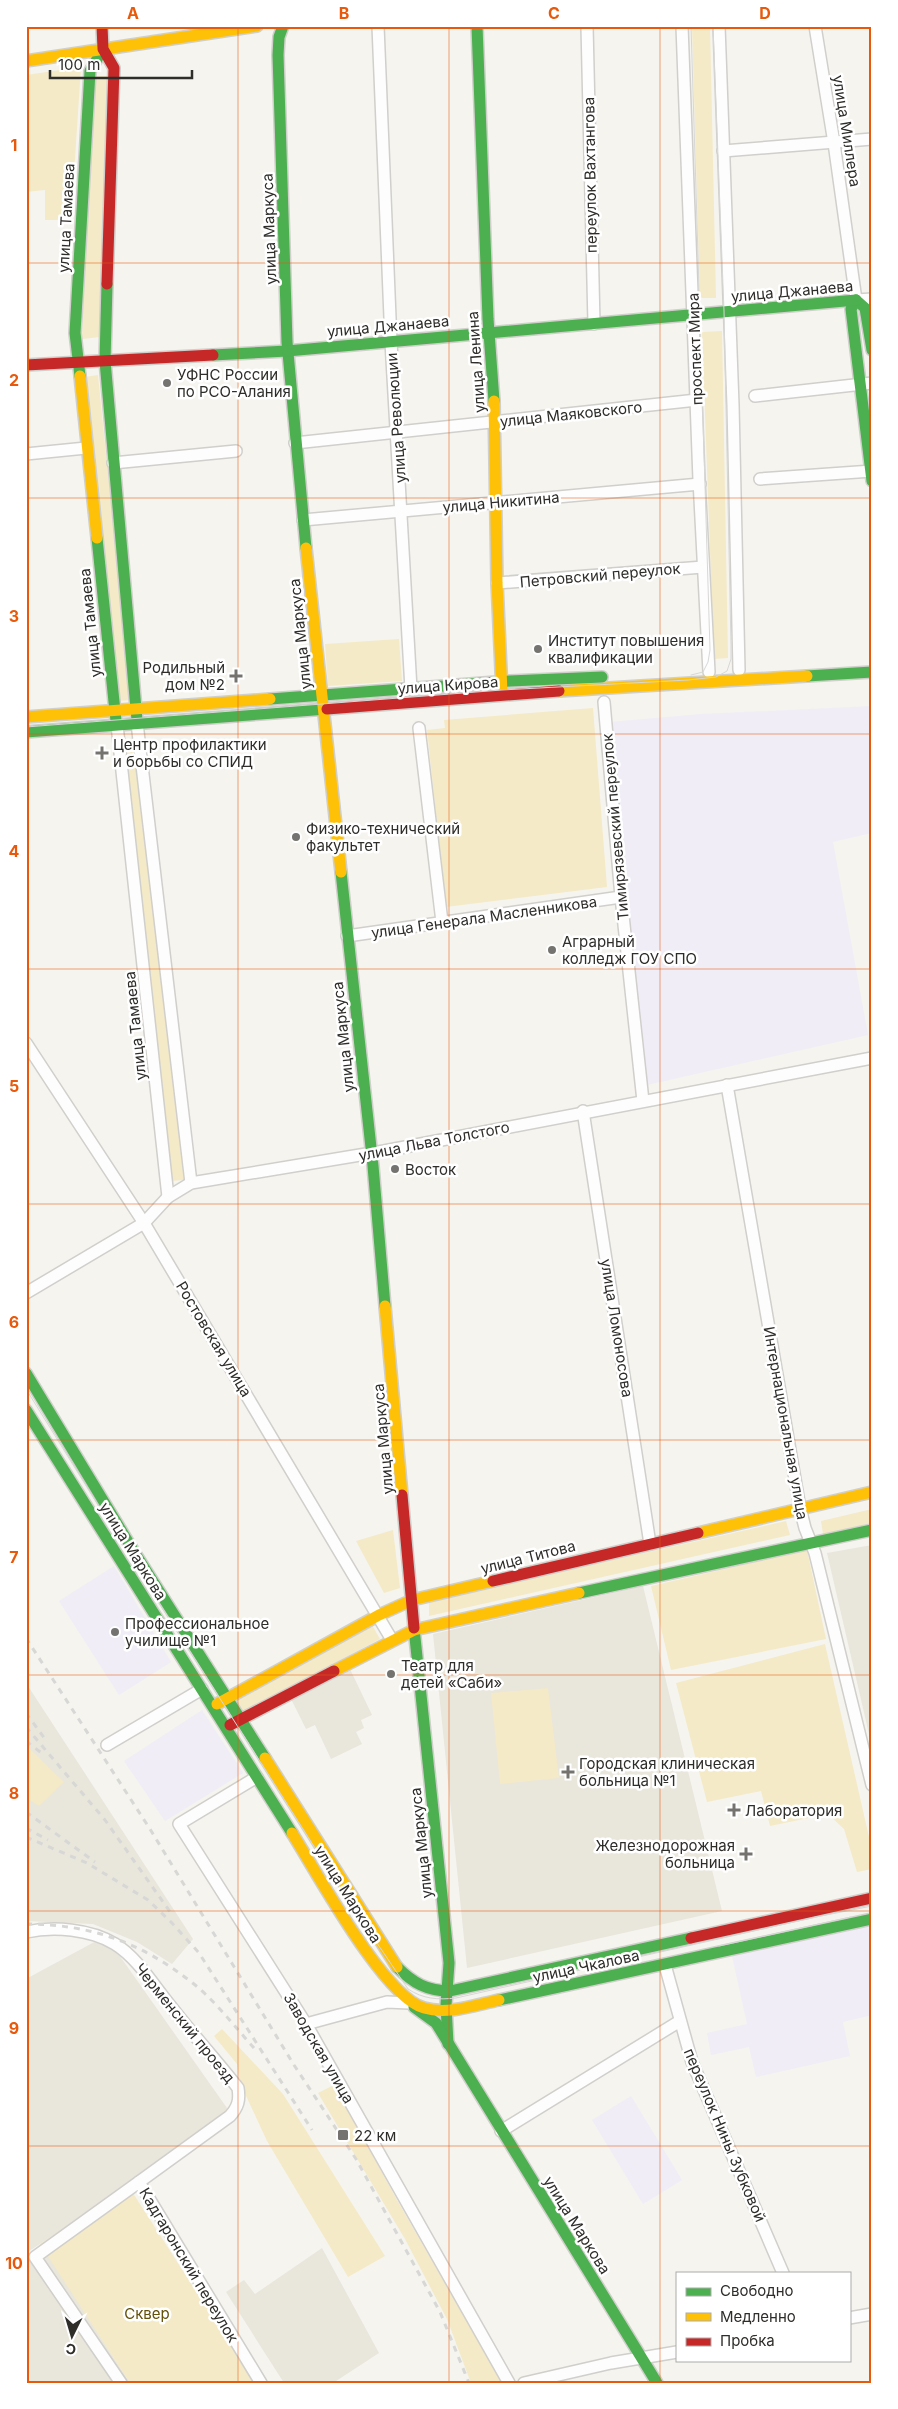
<svg xmlns="http://www.w3.org/2000/svg" width="898" height="2409" font-family="Inter,sans-serif">
<rect width="100%" height="100%" fill="#f5f4ef"/>
<g fill="#e9e6dc">
<polygon points="872,1545 872,1747 827,1553"/>
<polygon points="643,1586 722,1911 467,1968 433,1634"/>
<polygon points="349,1667 372,1715 361,1720 364,1728 356,1732 362,1744 331,1759 315,1725 306,1729 290,1697"/>
<polygon points="26,1683 193,1939 172,1964 137,1942 93,1924 26,1921"/>
<polygon points="98,1940 117,1952 234,2118 26,2253 26,1979"/>
<polygon points="43,2247 130,2383 26,2383 26,2258"/>
<polygon points="322,2248 379,2353 333,2383 284,2383 226,2292 244,2280 255,2294"/>
</g>
<g fill="#f0edf7">
<polygon points="872,706 872,833 833,842 868,1035 647,1085 635,985 609,722 701,714"/>
<polygon points="114,1566 171,1662 119,1695 59,1601"/>
<polygon points="202,1710 243,1773 165,1821 124,1761"/>
<polygon points="872,1926 872,2015 843,2022 850,2056 756,2077 749,2047 711,2055 707,2033 747,2024 732,1956"/>
<polygon points="631,2096 682,2180 643,2204 592,2120"/>
</g>
<g fill="#f4eac8">
<polygon points="692,26 710,26 716,298 700,298"/>
<polygon points="81,67 71,220 45,220 45,190 26,192 26,75"/>
<polygon points="92,76 110,76 100,337 82,339"/>
<polygon points="722,331 728,658 714,659 702,332"/>
<polygon points="98,375 131,700 118,701 84,377"/>
<polygon points="399,639 402,681 328,686 325,644"/>
<polygon points="593,708 607,887 446,907 427,730 445,728 444,720"/>
<polygon points="137,747 184,1180 171,1181 124,748"/>
<polygon points="872,1509 872,1523 823,1534 821,1521"/>
<polygon points="786,1521 790,1535 429,1616 429,1602 444,1598"/>
<polygon points="393,1530 400,1588 384,1593 356,1541"/>
<polygon points="807,1550 826,1639 671,1670 651,1586"/>
<polygon points="372,1625 380,1639 242,1712 233,1698"/>
<polygon points="825,1644 872,1850 872,1869 857,1872 844,1829 828,1814 770,1826 761,1791 707,1802 676,1683"/>
<polygon points="548,1688 559,1778 500,1784 491,1693"/>
<polygon points="26,1745 64,1782 39,1806 26,1798"/>
<polygon points="222,2029 283,2094 385,2256 348,2277 267,2141 240,2083 237,2064 214,2036"/>
<polygon points="334,2085 397,2200 501,2381 499,2383 471,2383 447,2319 405,2239 318,2093"/>
<polygon points="129,2187 255,2383 130,2383 40,2244"/>
</g>
<g fill="none" stroke-linecap="round" stroke-linejoin="round">
<defs>
<g id="street">
<polyline points="378,26 391,342 411,689"/>
<polyline points="587,26 594,324"/>
<polyline points="682,26 699,480 709,672"/>
<polyline points="719,26 733,405 739,670"/>
<polyline points="815,26 834,143 856,300 872,299"/>
<polyline points="723,151 872,139"/>
<polyline points="755,396 872,383"/>
<polyline points="295,443 697,400"/>
<polyline points="26,454 86,448"/>
<polyline points="113,463 236,451"/>
<polyline points="760,479 872,471"/>
<polyline points="303,520 700,484"/>
<polyline points="497,583 703,567"/>
<polyline points="604,702 621,897 643,1101"/>
<polyline points="137,723 191,1183"/>
<polyline points="117,725 168,1197"/>
<polyline points="419,728 442,922"/>
<polyline points="347,936 621,897"/>
<polyline points="26,1043 144,1223 392,1640"/>
<polyline points="727,1085 800,1508 805,1528 815,1553 872,1785"/>
<polyline points="583,1111 650,1544"/>
<polyline points="26,1293 144,1223 168,1197 191,1183 384,1151 872,1058"/>
<polyline points="107,1745 202,1689"/>
<polyline points="257,1777 179,1824 306,2024 509,2383"/>
<path d="M26,1932C54,1926 90,1929 115,1944C139,1959 155,1988 173,2009C194,2036 217,2061 238,2088C240,2100 238,2107 230,2116L139,2182"/>
<polyline points="665,1965 692,2062 783,2273"/>
<polyline points="306,2024 387,2002 409,2003"/>
<polyline points="501,2131 680,2021"/>
<polyline points="849,2318 872,2314"/>
<polyline points="121,2383 35,2257 139,2182 261,2383"/>
<polyline points="524,2383 611,2363 677,2352"/>
</g>
<g id="fast">
<polyline points="283,26 279,37 278,55 287,342 306,548"/>
<polyline points="477,26 488,319 494,401"/>
<polyline points="107,284 105,361 137,720"/>
<polyline points="856,300 851,309 872,481"/>
<polyline points="856,300 865,308 872,350"/>
<polyline points="213,355 287,351 856,300"/>
<polyline points="80,376 75,333 90,71 103,49"/>
<polyline points="97,538 116,721"/>
<polyline points="807,676 872,672"/>
<polyline points="270,699 510,681 602,677"/>
<polyline points="26,732 327,709"/>
<polyline points="341,872 373,1166 385,1306"/>
<polyline points="26,1373 133,1550 265,1758"/>
<polyline points="26,1410 292,1833"/>
<polyline points="579,1593 872,1530"/>
<polyline points="414,1628 449,1963 446,2005 448,2044"/>
<path d="M397,1967C413,1983 427,1991 450,1991L691,1938"/>
<polyline points="499,2000 872,1919"/>
<polyline points="414,2007 436,2023 657,2383"/>
</g>
<g id="slow">
<polyline points="26,61 257,26"/>
<polyline points="80,376 97,538"/>
<polyline points="494,401 497,583 502,692"/>
<polyline points="306,548 341,872"/>
<polyline points="559,691 807,676"/>
<polyline points="26,717 270,699"/>
<polyline points="385,1306 402,1495"/>
<polyline points="698,1533 872,1492"/>
<polyline points="334,1671 414,1630 579,1593"/>
<polyline points="217,1704 379,1615 412,1600 493,1581"/>
<polyline points="265,1758 397,1967"/>
<path d="M292,1833C316,1871 384,1997 424,2008C448,2015 475,2005 499,2000"/>
</g>
<g id="jam">
<polyline points="102,26 103,49 114,68 107,284"/>
<polyline points="26,365 213,355"/>
<polyline points="327,709 559,691"/>
<polyline points="402,1495 414,1628"/>
<polyline points="493,1581 698,1533"/>
<polyline points="230,1725 334,1671"/>
<polyline points="691,1938 872,1898"/>
</g>
</defs>
<use href="#street" stroke="#d0cfcb" stroke-width="14"/>
<use href="#fast" stroke="#d0cfcb" stroke-width="14"/>
<use href="#slow" stroke="#d0cfcb" stroke-width="14"/>
<use href="#jam" stroke="#d0cfcb" stroke-width="14"/>
<use href="#street" stroke="#fefdfd" stroke-width="11"/>
<use href="#fast" stroke="#4caf50" stroke-width="11"/>
<use href="#slow" stroke="#ffc107" stroke-width="11"/>
<use href="#jam" stroke="#c62828" stroke-width="11"/>
<g stroke="#d7d7d6" stroke-width="1">
<polyline points="691,26 710,650 708,662 703,672 691,675"/>
<polyline points="26,727 502,690 688,680 716,677 727,671 731,659 731,646 724,311 713,26"/>
<path d="M26,1389L142,1576L350,1903L408,1989C423,1999 438,2000 456,1998L816,1917L872,1906"/>
<polyline points="719,1946 851,1917"/>
</g>
<g stroke="#d7d7d6" stroke-width="3" stroke-dasharray="6 6" stroke-linecap="butt">
<polyline points="26,1638 150,1829 294,2065 356,2159 440,2312 469,2383"/>
<polyline points="26,1713 45,1739"/>
<polyline points="26,1727 105,1820 173,1916"/>
<polyline points="26,1741 44,1755"/>
<polyline points="26,1812 95,1862"/>
<polyline points="26,1828 48,1840"/>
<polyline points="26,1837 87,1863 148,1900 171,1922 199,1953 312,2130"/>
<path d="M26,1924C89,1924 140,1942 190,1981C214,1999 234,2026 254,2048"/>
</g>
</g>
<path fill="none" stroke="#e8590c" stroke-width="1" stroke-opacity="0.55" d="M238,26V2383M449,26V2383M660,26V2383M26,263H872M26,498H872M26,734H872M26,969H872M26,1204H872M26,1440H872M26,1675H872M26,1911H872M26,2146H872"/>
<g fill="#74736f" stroke="#fff" stroke-width="2">
<circle cx="167" cy="383" r="5"/>
<circle cx="538" cy="649" r="5"/>
<path d="M233.5 668.5h5v5h5v5h-5v5h-5v-5h-5v-5h5z"/>
<path d="M99.5 745.5h5v5h5v5h-5v5h-5v-5h-5v-5h5z"/>
<circle cx="296" cy="837" r="5"/>
<circle cx="552" cy="950" r="5"/>
<circle cx="395" cy="1169" r="5"/>
<circle cx="115" cy="1632" r="5"/>
<circle cx="391" cy="1674" r="5"/>
<path d="M565.5 1764.5h5v5h5v5h-5v5h-5v-5h-5v-5h5z"/>
<path d="M731.5 1802.5h5v5h5v5h-5v5h-5v-5h-5v-5h5z"/>
<path d="M743.5 1846.5h5v5h5v5h-5v5h-5v-5h-5v-5h5z"/>
<rect x="337" y="2129" width="12" height="12" rx="2.5"/>
</g>
<g text-anchor="middle" dominant-baseline="central" stroke-width="5" stroke-linejoin="round" paint-order="stroke">
<g font-size="15" fill="#2e2d2a" stroke="#fff">
<text transform="translate(847 131) rotate(81)">улица Миллера</text>
<text transform="translate(590 175) rotate(-91)">переулок Вахтангова</text>
<text transform="translate(66 218) rotate(-87)">улица Тамаева</text>
<text transform="translate(269 229) rotate(-92)">улица Маркуса</text>
<text transform="translate(792 291) rotate(-5)">улица Джанаева</text>
<text transform="translate(388 326) rotate(-5)">улица Джанаева</text>
<text transform="translate(695 349) rotate(-92)">проспект Мира</text>
<text transform="translate(476 362) rotate(-94)">улица Ленина</text>
<text transform="translate(571 414) rotate(-6)">улица Маяковского</text>
<text transform="translate(396 418) rotate(-94)">улица Революции</text>
<text transform="translate(501 502) rotate(-5)">улица Никитина</text>
<text transform="translate(600 575) rotate(-5)">Петровский переулок</text>
<text transform="translate(90 623) rotate(-96)">улица Тамаева</text>
<text transform="translate(300 634) rotate(-96)">улица Маркуса</text>
<text transform="translate(448 685) rotate(-4)">улица Кирова</text>
<text transform="translate(615 827) rotate(-95)">Тимирязевский переулок</text>
<text transform="translate(484 917) rotate(-8)">улица Генерала Масленникова</text>
<text transform="translate(135 1026) rotate(-96)">улица Тамаева</text>
<text transform="translate(343 1037) rotate(-96)">улица Маркуса</text>
<text transform="translate(434 1141) rotate(-11)">улица Льва Толстого</text>
<text transform="translate(617 1328) rotate(81)">улица Ломоносова</text>
<text transform="translate(214 1339) rotate(59)">Ростовская улица</text>
<text transform="translate(786 1423) rotate(80)">Интернациональная улица</text>
<text transform="translate(383 1439) rotate(-95)">улица Маркуса</text>
<text transform="translate(133 1551) rotate(58)">улица Маркова</text>
<text transform="translate(528 1557) rotate(-14)">улица Титова</text>
<text transform="translate(421 1843) rotate(-96)">улица Маркуса</text>
<text transform="translate(348 1894) rotate(58)">улица Маркова</text>
<text transform="translate(586 1966) rotate(-12)">улица Чкалова</text>
<text transform="translate(185 2023) rotate(51)">Черменский проезд</text>
<text transform="translate(319 2048) rotate(60)">Заводская улица</text>
<text transform="translate(725 2135) rotate(67)">переулок Нины Зубковой</text>
<text transform="translate(577 2225) rotate(58)">улица Маркова</text>
<text transform="translate(189 2265) rotate(59)">Кадгаронский переулок</text>
</g>
<g font-size="15" fill="#2e2d2a" stroke="#fff" text-anchor="start">
<text x="177" y="374">УФНС России<tspan x="177" dy="17">по РСО-Алания</tspan></text>
<text x="548" y="640">Институт повышения<tspan x="548" dy="17">квалификации</tspan></text>
<text x="225" y="667" text-anchor="end">Родильный<tspan x="225" dy="17">дом №2</tspan></text>
<text x="113" y="744">Центр профилактики<tspan x="113" dy="17">и борьбы со СПИД</tspan></text>
<text x="306" y="828">Физико-технический<tspan x="306" dy="17">факультет</tspan></text>
<text x="562" y="941">Аграрный<tspan x="562" dy="17">колледж ГОУ СПО</tspan></text>
<text x="405" y="1169">Восток</text>
<text x="125" y="1623">Профессиональное<tspan x="125" dy="17">училище №1</tspan></text>
<text x="401" y="1665">Театр для<tspan x="401" dy="17">детей «Саби»</tspan></text>
<text x="579" y="1763">Городская клиническая<tspan x="579" dy="17">больница №1</tspan></text>
<text x="745" y="1810">Лаборатория</text>
<text x="735" y="1845" text-anchor="end">Железнодорожная<tspan x="735" dy="17">больница</tspan></text>
<text x="354" y="2135">22 км</text>
</g>
<g font-size="15" fill="#635108" stroke="#fff">
<text x="147" y="2313">Сквер</text>
</g>
</g>
<rect width="898" height="2409" fill="none" stroke="#ffffff" stroke-width="55"/>
<rect x="676" y="2272" width="175" height="90" fill="#ffffff" stroke="#ababaa"/>
<rect x="686" y="2288" width="25" height="8" fill="#4caf50" stroke="#ababaa"/>
<text x="720" y="2296" font-size="15" fill="#2e2d2a">Свободно</text>
<rect x="686" y="2313" width="25" height="8" fill="#ffc107" stroke="#ababaa"/>
<text x="720" y="2322" font-size="15" fill="#2e2d2a">Медленно</text>
<rect x="686" y="2338" width="25" height="8" fill="#c62828" stroke="#ababaa"/>
<text x="720" y="2346" font-size="15" fill="#2e2d2a">Пробка</text>
<g transform="translate(72 2336) rotate(185)" stroke="#ffffff" stroke-width="4" paint-order="stroke">
<path d="M0-4L9 19L0 12L-9 19Z" fill="#2e2d2a"/>
<text y="-8" font-size="14" font-weight="bold" text-anchor="middle" fill="#2e2d2a">С</text>
</g>
<path d="M50 70v8h142v-8" fill="none" stroke="#2e2d2a" stroke-width="2.5"/>
<text x="58" y="70" font-size="15" fill="#2e2d2a" stroke="#ffffff" stroke-width="4" paint-order="stroke">100 m</text>
<rect x="28" y="28" width="842" height="2354" fill="none" stroke="#e8590c" stroke-width="2"/>
<g font-size="16" text-anchor="middle" font-weight="bold" fill="#e8590c">
<text x="133" y="19">A</text>
<text x="344" y="19">B</text>
<text x="554" y="19">C</text>
<text x="765" y="19">D</text>
<text x="14" y="151">1</text>
<text x="14" y="386">2</text>
<text x="14" y="622">3</text>
<text x="14" y="857">4</text>
<text x="14" y="1092">5</text>
<text x="14" y="1328">6</text>
<text x="14" y="1563">7</text>
<text x="14" y="1799">8</text>
<text x="14" y="2034">9</text>
<text x="14" y="2269">10</text>
</g>
</svg>
